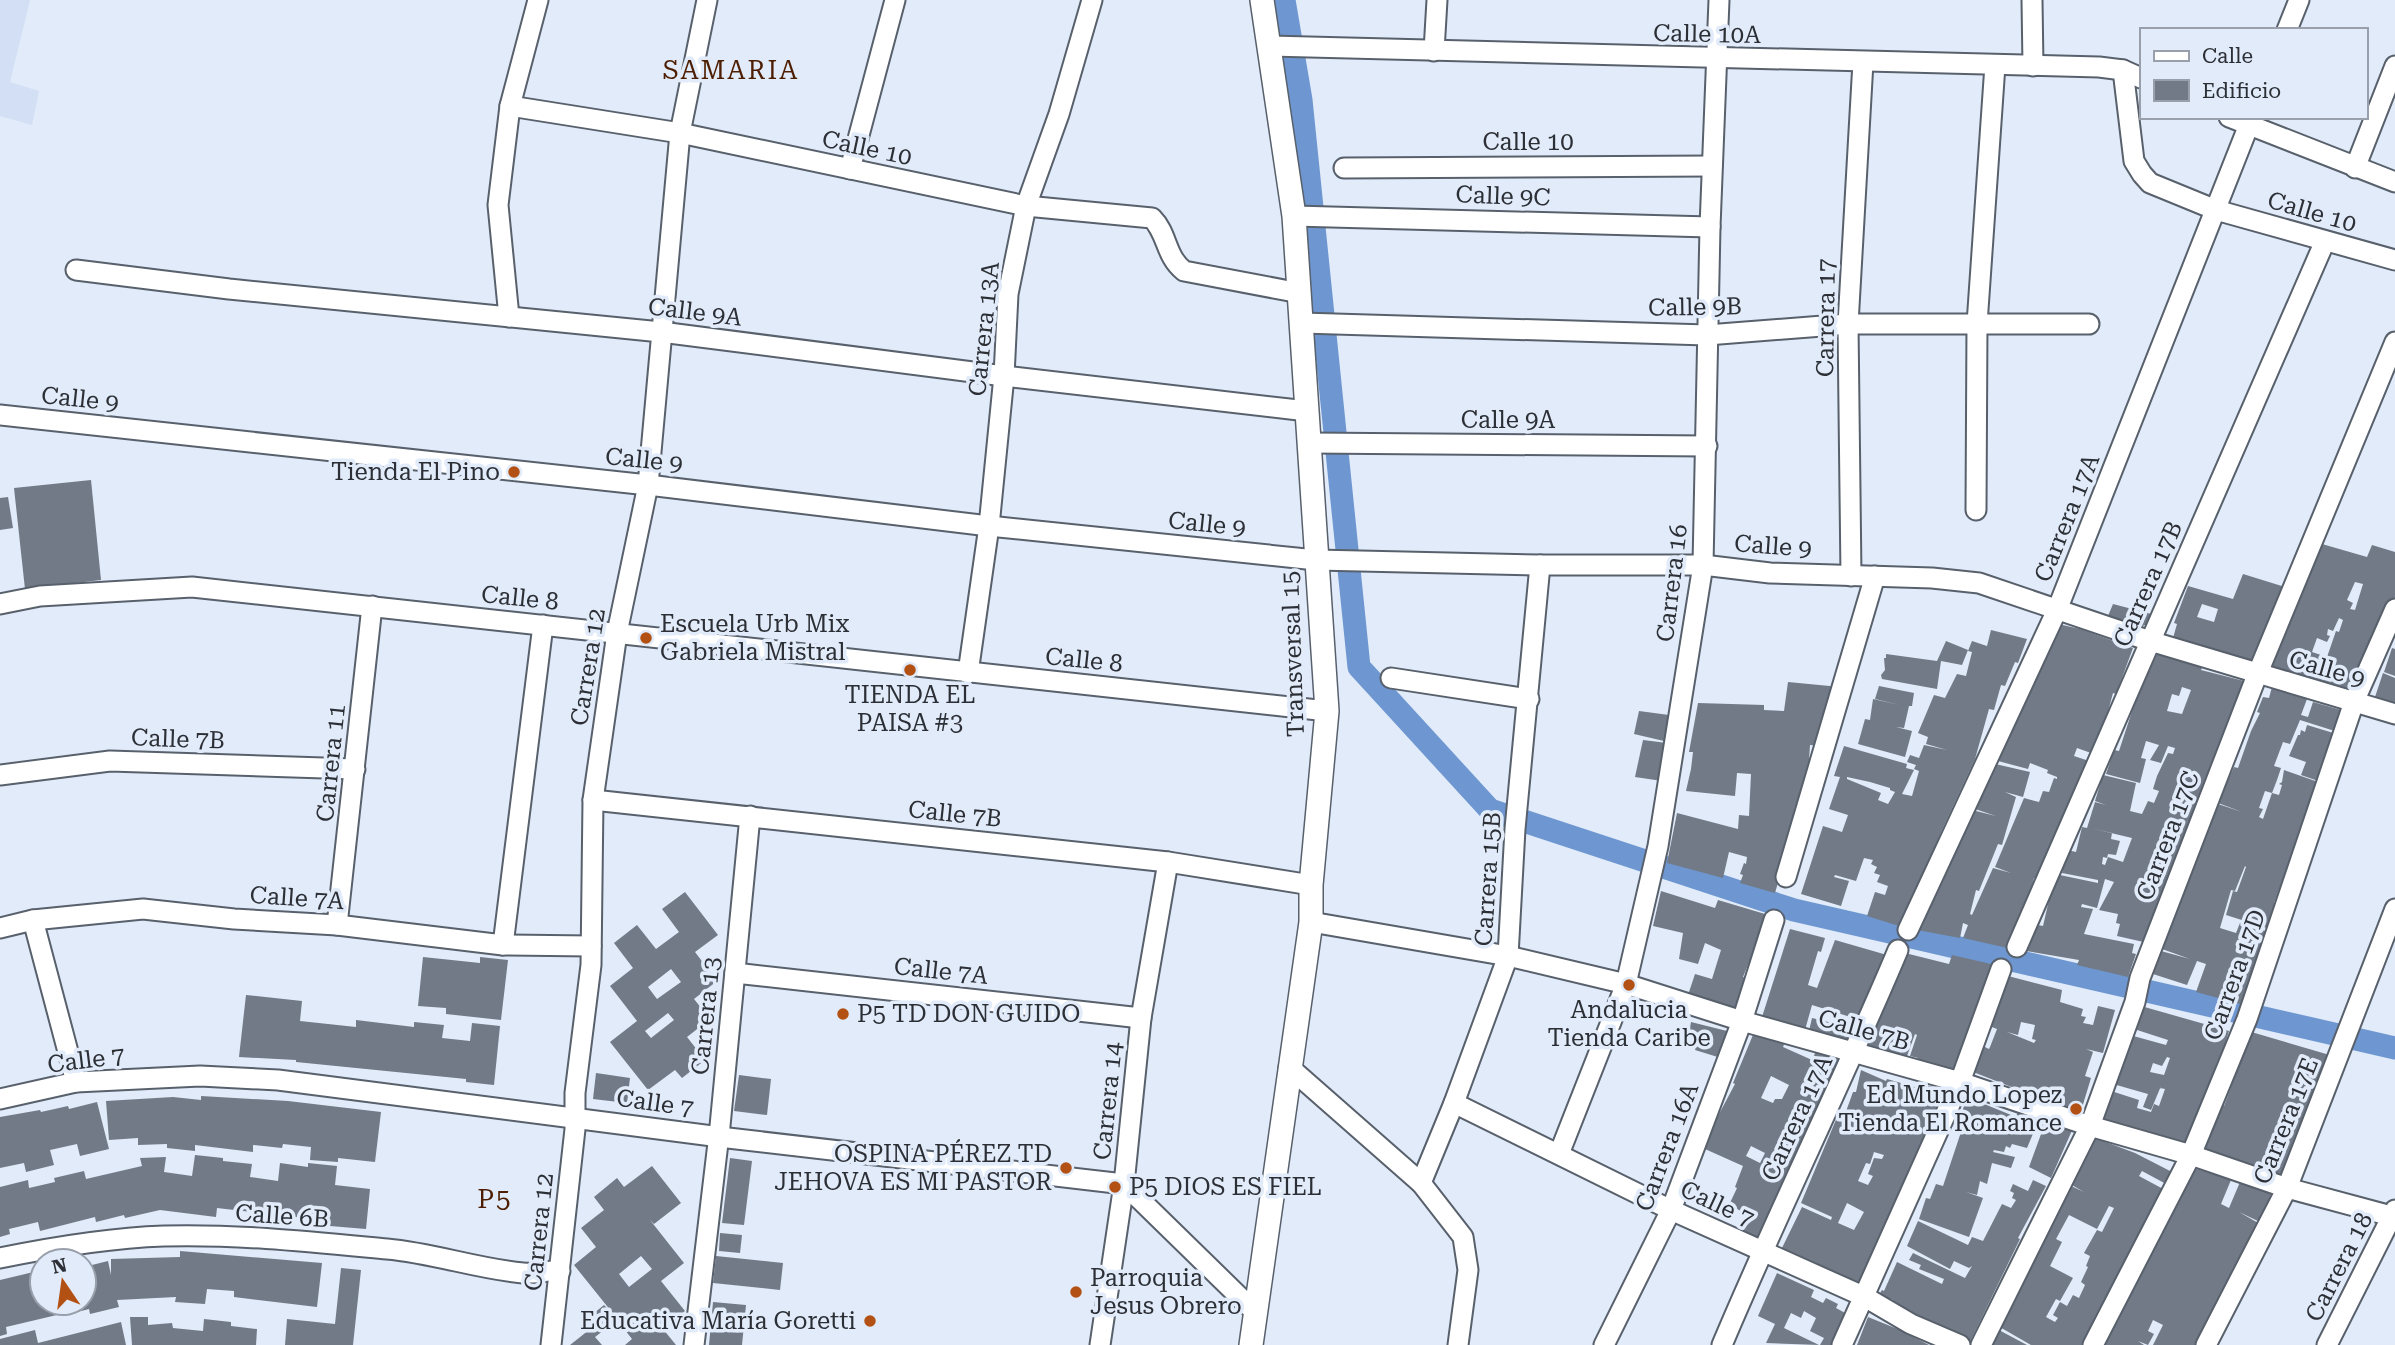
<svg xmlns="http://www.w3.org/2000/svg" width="2395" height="1345" font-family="'Roboto Serif',serif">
<rect width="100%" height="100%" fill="#e1ebf9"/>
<polygon fill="#d2dff4" points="0,0 30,0 10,82 39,91 32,125 0,116"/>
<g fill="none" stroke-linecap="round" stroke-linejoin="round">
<polyline stroke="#6e97d1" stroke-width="23" points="1284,0 1301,100 1359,667 1490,810 1794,910 2395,1048"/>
</g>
<g fill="#717a86" fill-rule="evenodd">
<polygon points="91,480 101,580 25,589 14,488"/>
<polygon points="8,497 13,528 0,530 0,498"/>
<path d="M2322,544L2367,557L2372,545L2395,552V601L2355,694L2269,667L2288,617L2291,618ZM2355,582L2363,584L2355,610L2350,609L2353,603L2347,600ZM2339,618L2343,620L2339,632L2336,631L2327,657L2312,652L2317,638L2327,642L2330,636L2327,635L2328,629L2333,631Z"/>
<path d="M2243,574L2285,587L2262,637L2254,662L2173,638L2177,624L2174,623L2188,586L2233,599ZM2202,604L2218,609L2214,622L2197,617Z"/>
<polygon points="2113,604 2155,615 2151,626 2144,625 2142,628 2108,616"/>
<polygon points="2054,623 2080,629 2133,648 2116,694 2113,693 2100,741 2096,739 2091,753 2077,748 2074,756 2089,761 2040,879 2034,878 2028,903 2012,949 1963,938 1968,925 1963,923 1960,938 1917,930 1968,809 1996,816 1969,807 1991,763 2030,772 2023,797 2005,792 2016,797 2002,845 1998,844 1979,891 1976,890 1970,914 1972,915 1993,868 2011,873 1995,867 2024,798 2039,802 2043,791 2049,792 2054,778 2057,779 2057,777 2047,773 2048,770 2030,763 2028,769 1998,761"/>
<path d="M1991,630L2027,639L2018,663L2015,662L2005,686L2001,685L1994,710L1989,709L1975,759L1942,830L1902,927L1867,916L1875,892L1885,895L1888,886L1877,882L1880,875L1874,873L1877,867L1871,864L1873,860L1864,858L1856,881L1835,875L1834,877L1849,881L1841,906L1801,894L1823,826L1842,832L1848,815L1829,809L1840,777L1834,776L1844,746L1907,764L1906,768L1914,770L1902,794L1912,796L1919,771L1914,769L1916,765L1907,762L1910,755L1919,758L1924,745L1947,750L1926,744L1928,737L1918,733L1934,695L1945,698L1957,674L1966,676L1972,652L1968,651L1972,641L1987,646ZM1847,777L1870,782L1890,788V790L1895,792L1888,804L1878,800L1881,793L1847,779Z"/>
<polygon points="1946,641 1968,650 1962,665 1941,661 1937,689 1882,679 1881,675 1885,670 1884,658 1886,658 1886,654 1937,661"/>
<polygon points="2392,648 2395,649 2395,676 2384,672"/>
<path d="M2158,652L2203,666L2201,670L2244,681L2238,703L2168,885H2166L2148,943L2117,936L2120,924L2116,923L2118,914L2099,910L2114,882L2105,879L2097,908L2082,904L2081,907L2093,909L2084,934L2134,944L2132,953L2136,954L2128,977L2077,965L2079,960L2026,951L2033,924L2043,926L2055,874L2098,883V880L2062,873L2067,850L2076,852L2082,827L2087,828L2095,802L2106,805L2095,801L2103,775L2136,783L2130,811L2142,814L2148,801L2154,803L2159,791L2153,789L2157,776L2168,753L2173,754L2175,748L2168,746L2161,763L2150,760L2159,745L2146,741L2141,758L2146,759L2140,783L2106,774L2114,750L2119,751L2135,702ZM2182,687L2191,690L2182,714L2167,711L2172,694L2179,696ZM2090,828L2132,838L2123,862L2108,857L2105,865L2102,864L2103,857L2107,858L2108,854L2116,855L2120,841L2111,839L2112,833Z"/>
<polygon points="2383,673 2395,678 2395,704 2375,697"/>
<polygon points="1788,682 1840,687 1822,746 1810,745 1808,775 1804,792 1800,791 1799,806 1795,806 1792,834 1775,893 1740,883 1743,875 1740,874 1744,863 1746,864 1747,857 1729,852 1723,878 1667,863 1677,813 1738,829 1739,815 1749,816 1751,774 1737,773 1735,796 1686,791 1691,769 1693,752 1689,752 1698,703 1764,705 1764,710 1784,711"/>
<polygon points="1879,686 1914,693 1912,706 1909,706 1904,728 1896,727 1912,731 1905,757 1858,744 1865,719 1870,720 1873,699 1900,705 1875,699"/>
<polygon points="2272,687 2307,699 2301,715 2308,717 2313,702 2348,712 2341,733 2300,720 2290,744 2283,742 2274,766 2281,768 2277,780 2272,777 2277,780 2272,793 2265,791 2259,808 2263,809 2259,817 2263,819 2272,793 2279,795 2282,785 2279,784 2282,782 2284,770 2321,783 2301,842 2297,841 2292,855 2297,857 2288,881 2283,879 2274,903 2279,905 2270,929 2226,915 2233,891 2237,892 2246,867 2245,866 2235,891 2231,890 2220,928 2236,933 2240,923 2268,932 2244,1005 2196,992 2206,964 2197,961 2187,985 2153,974 2161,951 2190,959 2162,949 2218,804 2242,812 2218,803 2234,767 2238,768 2251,731 2260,713 2257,712 2263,697 2269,698"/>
<polygon points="1639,711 1669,715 1664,741 1634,734"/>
<polygon points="2307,725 2340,735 2324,783 2301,775 2306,762 2289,756 2298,735 2300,735 2301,730 2305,732"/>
<polygon points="1643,740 1667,743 1662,781 1635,777"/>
<polygon points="1661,891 1715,908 1718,900 1765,914 1754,950 1743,977 1747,979 1737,1009 1687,998 1695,974 1712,979 1721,950 1705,943 1698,964 1679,959 1683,933 1653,926"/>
<path d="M685,892L718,935L695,952L717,981L694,999L710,1019L687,1037L705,1060L682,1078L675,1070L648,1090L610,1042L637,1021L610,986L633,968L614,943L637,925L656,949L679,932L662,909ZM671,969L681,982L657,999L648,987ZM668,1013L674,1020L651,1038L645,1031Z"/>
<polygon points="1790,929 1825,938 1821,952 1818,951 1808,985 1817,988 1835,940 1887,955 1860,1020 1812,1005 1805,1030 1762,1017"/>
<polygon points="1901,952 1949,964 1952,955 1991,964 1955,1072 1917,1060 1918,1058 1910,1056 1917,1035 1915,1034 1907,1056 1866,1045 1883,1000 1888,1001"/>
<polygon points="423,957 480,963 480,957 508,960 501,1020 446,1014 446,1008 418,1006"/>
<path d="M2008,976L2062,990L2060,1002L2083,1009L2081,1016L2086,1017L2083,1023L2093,1025L2098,1006L2115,1010L2103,1053L2086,1049L2093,1052L2085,1076L2091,1078L2081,1111L2042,1099L1968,1070L1979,1044L1989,1049L1990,1047L1997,1029L1989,1026L1997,1002L2000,1003ZM2021,1022L2035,1025L2032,1039L2036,1040L2034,1043L2007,1032L2018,1035Z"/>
<polygon points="246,995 302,1001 300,1021 356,1027 356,1020 414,1027 414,1022 444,1025 442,1038 470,1041 472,1023 500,1026 494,1085 466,1082 466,1079 296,1062 296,1060 239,1057"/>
<path d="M2141,1006L2229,1031L2220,1061L2218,1060L2186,1147L2098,1117L2108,1090L2139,1100L2137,1108L2151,1112L2154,1104L2159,1106L2165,1089L2160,1088L2161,1086L2151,1110L2143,1107L2148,1094L2113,1084L2126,1034L2166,1045L2168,1040L2134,1029ZM2167,1057L2170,1058L2164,1075L2150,1072L2153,1063L2162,1066Z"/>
<polygon points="1812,1018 1857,1029 1852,1044 1809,1031"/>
<polygon points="1691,1022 1727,1031 1721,1058 1695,1050 1699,1037 1689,1034"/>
<path d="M1755,1030L1785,1042L1783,1047L1812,1060L1816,1051L1841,1061L1758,1239L1740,1230L1747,1214L1729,1205L1737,1188L1735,1187L1743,1166L1705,1149L1711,1129L1735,1084L1733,1083ZM1771,1076L1789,1085L1782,1099H1775L1773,1103L1761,1098ZM1751,1146L1765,1153L1760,1163L1746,1156Z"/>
<polygon points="2248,1031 2333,1056 2286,1179 2203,1152 2219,1104 2224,1106 2233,1082 2229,1081"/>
<path d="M1861,1070L1886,1081L1887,1079L1922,1089L1923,1084L1946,1091L1856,1288L1781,1250L1802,1207L1831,1220L1832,1217L1801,1203L1838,1115L1844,1117L1853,1092H1856ZM1874,1152L1884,1155L1882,1159L1874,1158L1868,1174L1873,1176L1868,1185L1858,1181L1866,1163L1870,1164ZM1847,1203L1864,1212L1854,1230L1838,1223Z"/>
<polygon points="596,1073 630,1078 627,1103 593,1099"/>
<polygon points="739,1075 771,1079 767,1115 734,1111"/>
<polygon points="201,1096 288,1101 381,1112 375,1162 338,1158 338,1162 310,1160 311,1147 283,1144 282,1148 253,1145 253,1152 195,1145 195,1151 167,1148 167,1144 138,1145 138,1138 109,1140 106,1101 173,1097 201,1100"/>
<polygon points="1967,1097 2016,1117 2018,1111 2074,1126 2051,1178 2029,1167 2044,1126 2037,1124 2027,1148 2012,1144 2010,1148 2006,1146 2004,1152 1994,1150 1993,1152 2015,1157 2011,1168 1992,1163 1987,1184 1980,1181 1977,1195 1966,1192 1983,1198 1969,1237 1919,1219 1926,1198 1930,1199 1936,1184 1943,1186 1967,1114 1962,1112"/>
<polygon points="97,1102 109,1149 80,1156 77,1144 50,1150 54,1165 26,1172 24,1163 0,1168 0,1117 40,1110 41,1112 68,1106 69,1109"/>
<path d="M2090,1136L2135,1153L2174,1173L2168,1185L2142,1171L2139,1176L2165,1190L2089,1345H2031L1998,1326L2069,1185L2084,1192L2070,1184ZM2109,1206L2114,1208L2102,1232L2097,1230L2084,1253L2090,1256L2086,1266L2088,1267L2081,1282L2085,1285L2079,1298L2073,1295L2067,1306L2060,1302L2053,1315L2058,1318L2055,1322L2046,1317L2056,1299L2060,1301L2073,1278L2050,1266L2062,1242L2056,1239L2069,1215L2097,1229Z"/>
<polygon points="195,1155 223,1158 223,1161 252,1164 250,1177 278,1181 280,1163 308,1167 308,1163 337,1166 335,1185 370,1189 366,1229 330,1226 330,1221 217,1208 216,1217 160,1210 125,1218 124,1215 96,1222 95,1217 40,1231 38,1222 9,1229 10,1234 0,1237 0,1187 28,1180 29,1188 55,1182 54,1178 84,1171 86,1179 142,1166 140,1158 166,1157 164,1172 192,1176"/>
<polygon points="730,1158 752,1161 744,1225 722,1223"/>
<path d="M652,1166L681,1203L654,1224L650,1220L684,1263L661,1281L685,1311L663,1329L676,1345H625L632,1339L617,1320L595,1337L602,1345H570L589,1330L583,1322L604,1305L615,1316L574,1265L596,1247L581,1228L604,1210L594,1197L617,1178L624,1187ZM641,1256L652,1269L629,1287L619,1274Z"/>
<polygon points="2190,1167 2231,1180 2221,1204 2229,1208 2240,1182 2271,1194 2260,1222 2239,1212 2260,1224 2240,1261 2238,1260 2232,1270 2236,1273 2199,1345 2153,1345 2163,1325 2153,1320 2148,1331 2154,1334 2148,1345 2138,1341 2144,1345 2103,1345"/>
<polygon points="2033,1180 2046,1186 2018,1238 2020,1239 1969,1344 1890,1306 1893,1300 1891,1299 1887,1305 1877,1298 1882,1290 1884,1291 1897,1262 1942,1284 1944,1279 1919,1269 1921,1265 1909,1260 1913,1253 1965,1278 1972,1266 1969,1268 1954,1261 1950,1269 1907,1246 1918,1221 1968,1245 1972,1237 1983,1241 2002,1204 2011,1208 2016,1200 2012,1198 2014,1193 2010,1191 2013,1184 2028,1191"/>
<polygon points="720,1233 742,1235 740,1253 719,1251"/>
<polygon points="180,1251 322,1263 317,1307 234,1297 234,1291 207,1289 205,1304 175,1302 176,1297 117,1300 119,1307 90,1314 89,1309 62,1316 61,1314 6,1327 7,1334 0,1336 0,1280 42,1270 42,1303 84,1303 84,1267 108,1261 111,1275 111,1259 180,1257"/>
<polygon points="716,1256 783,1263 780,1290 713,1283"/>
<polygon points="341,1268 361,1270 353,1345 285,1345 287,1319 335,1324"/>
<polygon points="1777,1273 1814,1290 1811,1297 1823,1303 1826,1298 1838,1304 1836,1308 1847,1314 1833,1345 1820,1345 1824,1338 1810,1331 1816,1318 1804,1311 1801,1318 1791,1313 1784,1328 1819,1345 1766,1343 1775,1324 1758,1316"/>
<polygon points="713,1302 746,1305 742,1345 709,1345"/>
<polygon points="130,1317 148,1317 148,1325 172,1323 173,1328 203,1331 204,1319 231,1322 231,1326 257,1329 256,1345 132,1345"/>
<polygon points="1868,1317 1900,1330 1929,1345 1857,1345"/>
<polygon points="121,1322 126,1345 0,1345 0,1339 35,1330 38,1343"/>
<polygon points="1997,1329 2027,1345 1989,1345"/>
</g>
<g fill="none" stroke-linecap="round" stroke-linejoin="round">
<defs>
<g id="minor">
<polyline points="2032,0 2033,66"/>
<polyline points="2287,30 2299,0"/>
<polyline points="1270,46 2099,67 2123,70 2141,78"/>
<polyline points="1434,51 1437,0"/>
<polyline points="2123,70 2134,161 2142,174 2150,183 2216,210 2395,260"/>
<path d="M510,106L680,133L1026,206L1152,218C1168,234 1165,256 1184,271L1300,293"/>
<polyline points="2229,117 2395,182"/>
<polyline points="1344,168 1712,166"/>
<polyline points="2355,168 2395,66"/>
<polyline points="850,169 895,0"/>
<polyline points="1294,216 1710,227"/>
<polyline points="76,270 229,289 661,332 1004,376 1307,411"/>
<polyline points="509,317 498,205 510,106 538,0"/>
<polyline points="1302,323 1707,335 1848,324 2089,324"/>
<polyline points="0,415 648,485 989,526 1316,560 1540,565 1703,565 1770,573 1932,578 1979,583 2150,641 2395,714"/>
<polyline points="1310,443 1707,446"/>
<polyline points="1976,510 1977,324 1995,65"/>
<polyline points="1851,576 1848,324 1863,62"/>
<polyline points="0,604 40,596 192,587 1327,711"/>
<polyline points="968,673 989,526 1004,376 1008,294 1026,206 1059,114 1092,0"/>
<polyline points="1391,678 1529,699"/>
<polyline points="0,775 110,761 355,769"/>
<polyline points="593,800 1168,862 1311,885"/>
<polyline points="1786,877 1875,576"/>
<polyline points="33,920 76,1082"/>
<polyline points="1311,922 1508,956 1626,984 1742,1021 1960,1082 2090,1126 2191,1155 2287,1188 2395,1217"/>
<polyline points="337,925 372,606"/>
<polyline points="0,928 33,920 143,909 234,919 337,925 503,945 591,946"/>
<polyline points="1908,930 2057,610 2252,117"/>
<polyline points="503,945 543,625"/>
<polyline points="2017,947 2325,241"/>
<polyline points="735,973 1141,1018"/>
<polyline points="1289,1067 1421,1183 1463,1237 1468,1270 1458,1345"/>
<polyline points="0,1099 76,1082 200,1076 278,1080 728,1138 1124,1184 1254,1311"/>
<polyline points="1454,1103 1671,1210 1865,1297 1911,1324 1960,1345"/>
<polyline points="1559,1154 1626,984 1658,846 1703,565 1710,227 1719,0"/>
<polyline points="1421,1183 1454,1103 1508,956 1515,829 1540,565"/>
<path d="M0,1258C54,1247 108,1238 164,1236C238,1234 313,1242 387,1249C433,1253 478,1269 523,1273C536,1274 548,1270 560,1271"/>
<polyline points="551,1345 575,1129 575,1093 591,965 593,800 617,633 648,485 680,133 707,0"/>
<polyline points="694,1345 720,1126 750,816"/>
<polyline points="1100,1345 1124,1184 1141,1018 1168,862"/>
<polyline points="1604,1345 1671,1210 1742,1021 1774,920"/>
<path d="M1722,1345C1778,1212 1842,1083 1898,950"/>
<polyline points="1842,1345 1960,1082 2001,969"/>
<polyline points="1981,1345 2090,1126 2135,1002 2140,978 2257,675 2395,342"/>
<polyline points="2093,1345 2191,1155 2247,1019 2354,702 2395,609"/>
<polyline points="2206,1345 2287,1188 2395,909"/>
<polyline points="2327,1345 2395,1210"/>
</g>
<polyline id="tertiary" points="1251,1345 1311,922 1311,885 1327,711 1294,216 1262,0"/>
</defs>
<use href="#minor" stroke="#58606c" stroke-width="23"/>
<use href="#tertiary" stroke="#58606c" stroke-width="26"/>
<use href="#minor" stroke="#fff" stroke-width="19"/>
<use href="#tertiary" stroke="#fff" stroke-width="23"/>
</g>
<g fill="#b25113" stroke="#e1ebf9" stroke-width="2.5">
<circle cx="514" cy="472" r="7"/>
<circle cx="646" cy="638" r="7"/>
<circle cx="910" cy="670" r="7"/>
<circle cx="1629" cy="985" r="7"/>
<circle cx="843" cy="1014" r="7"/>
<circle cx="2076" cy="1109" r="7"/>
<circle cx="1066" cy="1168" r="7"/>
<circle cx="1115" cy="1187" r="7"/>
<circle cx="1076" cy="1292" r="7"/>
<circle cx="870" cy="1321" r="7"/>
</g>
<g text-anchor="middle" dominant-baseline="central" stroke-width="7" stroke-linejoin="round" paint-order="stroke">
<g font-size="24" fill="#2c2f35" stroke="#e1ebf9">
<text transform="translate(1707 34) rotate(1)">Calle 10A</text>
<text x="1528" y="142">Calle 10</text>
<text transform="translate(867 148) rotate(12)">Calle 10</text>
<text transform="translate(1503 196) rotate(2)">Calle 9C</text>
<text transform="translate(2312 212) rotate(16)">Calle 10</text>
<text transform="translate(1695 307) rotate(-1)">Calle 9B</text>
<text transform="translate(695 312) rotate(7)">Calle 9A</text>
<text transform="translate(1826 318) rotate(-89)">Carrera 17</text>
<text transform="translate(984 329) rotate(-84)">Carrera 13A</text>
<text transform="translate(80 399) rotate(6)">Calle 9</text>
<text x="1508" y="420">Calle 9A</text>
<text transform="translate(644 460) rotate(6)">Calle 9</text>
<text transform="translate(2067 518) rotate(-68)">Carrera 17A</text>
<text transform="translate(1207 524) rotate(6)">Calle 9</text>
<text transform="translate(1773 546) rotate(4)">Calle 9</text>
<text transform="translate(1672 583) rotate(-83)">Carrera 16</text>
<text transform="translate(2148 584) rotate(-66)">Carrera 17B</text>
<text transform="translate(520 598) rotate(6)">Calle 8</text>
<text transform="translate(1293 654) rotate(-92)">Transversal 15</text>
<text transform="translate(1084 660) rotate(6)">Calle 8</text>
<text transform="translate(588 667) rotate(-81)">Carrera 12</text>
<text transform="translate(2327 669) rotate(16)">Calle 9</text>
<text transform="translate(178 739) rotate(2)">Calle 7B</text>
<text transform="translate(331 763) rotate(-84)">Carrera 11</text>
<text transform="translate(955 814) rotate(6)">Calle 7B</text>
<text transform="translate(2168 836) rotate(-69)">Carrera 17C</text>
<text transform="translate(1488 879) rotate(-86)">Carrera 15B</text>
<text transform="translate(297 898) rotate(4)">Calle 7A</text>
<text transform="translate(941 971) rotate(6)">Calle 7A</text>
<text transform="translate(2235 975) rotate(-70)">Carrera 17D</text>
<text transform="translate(706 1016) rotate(-84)">Carrera 13</text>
<text transform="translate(1864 1030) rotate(16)">Calle 7B</text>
<text transform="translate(86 1060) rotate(-7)">Calle 7</text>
<text transform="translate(1108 1101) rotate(-84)">Carrera 14</text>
<text transform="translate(655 1103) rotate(8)">Calle 7</text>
<text transform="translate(1797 1118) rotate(-65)">Carrera 17A</text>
<text transform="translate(2286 1121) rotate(-68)">Carrera 17E</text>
<text transform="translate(1667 1147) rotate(-69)">Carrera 16A</text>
<text transform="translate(1717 1204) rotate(25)">Calle 7</text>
<text transform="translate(282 1216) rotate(4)">Calle 6B</text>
<text transform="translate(539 1232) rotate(-84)">Carrera 12</text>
<text transform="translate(2339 1267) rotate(-63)">Carrera 18</text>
</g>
<g font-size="24" fill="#2c2f35" stroke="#e1ebf9" text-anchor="end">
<text x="500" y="472">Tienda El Pino</text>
<text x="660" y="624" text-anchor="start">Escuela Urb Mix<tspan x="660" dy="28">Gabriela Mistral</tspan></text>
<text x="910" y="695" text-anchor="middle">TIENDA EL<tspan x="910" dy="28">PAISA #3</tspan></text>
<text x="1629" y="1010" text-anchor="middle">Andalucia<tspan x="1629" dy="28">Tienda Caribe</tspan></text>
<text x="857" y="1014" text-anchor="start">P5 TD DON GUIDO</text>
<text x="2062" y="1095">Ed Mundo Lopez<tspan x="2062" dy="28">Tienda El Romance</tspan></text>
<text x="1052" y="1154">OSPINA PÉREZ TD<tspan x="1052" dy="28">JEHOVA ES MI PASTOR</tspan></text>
<text x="1129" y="1187" text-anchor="start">P5 DIOS ES FIEL</text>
<text x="1090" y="1278" text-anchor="start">Parroquia<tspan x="1090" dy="28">Jesus Obrero</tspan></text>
<text x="856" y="1321">Educativa María Goretti</text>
</g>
<g font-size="26" letter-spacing="2" fill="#4d1e02" stroke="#e1ebf9">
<text x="731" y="70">SAMARIA</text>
<text x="495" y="1199">P5</text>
</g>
</g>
<rect x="2140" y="28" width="228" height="91" fill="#e1ebf9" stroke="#99a0ab" stroke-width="2"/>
<rect x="2154" y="51" width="35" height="10" fill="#ffffff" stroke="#99a0ab" stroke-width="2"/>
<text x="2202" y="63" font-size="21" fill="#2c2f35">Calle</text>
<rect x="2154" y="80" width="35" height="21" fill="#717a86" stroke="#99a0ab" stroke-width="2"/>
<text x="2202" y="98" font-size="21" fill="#2c2f35">Edificio</text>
<g transform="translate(63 1282) rotate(347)"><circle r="33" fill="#e1ebf9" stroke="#99a0ab" stroke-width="2"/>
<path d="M0-5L12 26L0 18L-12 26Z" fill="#b25113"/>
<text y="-10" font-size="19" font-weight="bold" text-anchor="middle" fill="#2c2f35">N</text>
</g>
</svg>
